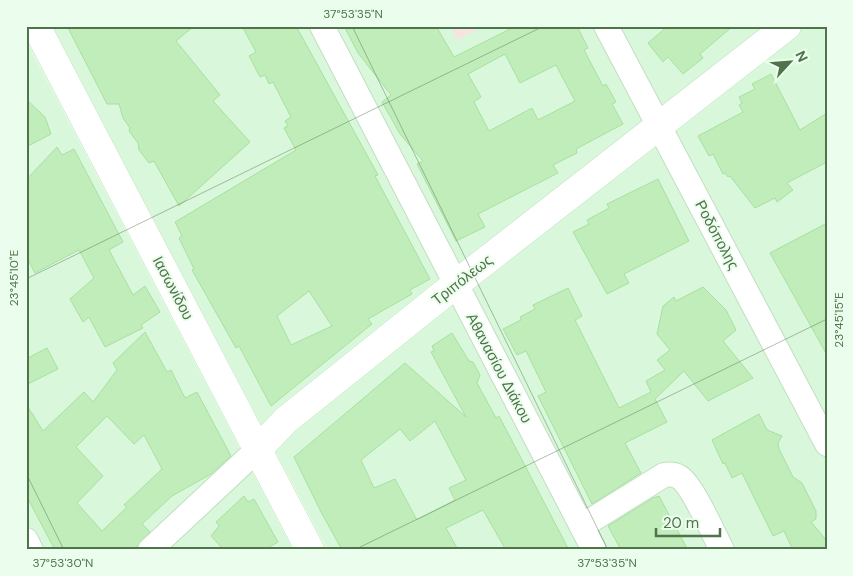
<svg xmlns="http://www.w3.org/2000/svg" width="853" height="576" font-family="'DM Sans',sans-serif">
<rect width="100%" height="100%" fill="#e5fbe7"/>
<g fill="#d9f7db">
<polygon points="50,26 827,26 827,550 328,550"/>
<polygon points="26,41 293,550 26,550"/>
</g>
<polygon fill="#f7e4e1" points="450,26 484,26 457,40"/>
<g fill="#c1edbb" stroke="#a7e19f" fill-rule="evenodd">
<polygon points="67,26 194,26 176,41 220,95 213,101 250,142 179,206 154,161 149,163 139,150 138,143 129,131 130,128 123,118 119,104 107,104"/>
<path d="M242,26H296L378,175L375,176L430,279L410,290L412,294L368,319L372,324L271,406L239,346L236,348L192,270L194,269L179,238L182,236L175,222L296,150L284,128L288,126L285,121L291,117L273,82L269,84L265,75L260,77L249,56L256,52ZM309,291L332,326L291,345L277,316Z"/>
<path d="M344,26H436L454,57L516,26H577L588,48L584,50L603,86L606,84L616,102L612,104L623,124L576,149L577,153L553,165L558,173L478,214L485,227L456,241L417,164L423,161L400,134L382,102L391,95L358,53ZM505,54L520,83L556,65L575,101L538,120L532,108L489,131L474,102L481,97L468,74Z"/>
<polygon points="668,26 733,26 700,54 703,58 683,74 668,57 663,62 648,43"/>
<polygon points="771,74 800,130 827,113 827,162 787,183 793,190 777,202 775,198 755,208 730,176 728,177 725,173 723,174 713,154 709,156 698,136 743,112 739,105 742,103 739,97 755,89 752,84"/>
<polygon points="26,99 45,117 51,134 26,147"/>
<polygon points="57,147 62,155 74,149 123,242 109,250 133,295 145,286 160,312 141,325 143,328 105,347 89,317 83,322 70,299 94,278 79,250 35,273 26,256 26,180"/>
<polygon points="658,179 689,241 624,274 629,283 607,294 573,232 589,224 587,220 609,208 607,204"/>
<polygon points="827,223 827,355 770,253"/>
<polygon points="703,287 726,310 736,330 723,341 753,378 708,401 684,371 655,399 667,422 625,443 641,473 592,504 538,396 546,392 526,351 517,355 503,329 521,320 520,317 535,309 533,305 568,288 582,316 575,320 619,408 651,392 646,381 665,370 657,360 670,350 657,334 663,306 674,297 676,301"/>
<path d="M145,332L167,372L171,370L185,398L197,392L231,456L211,474L172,496L142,524L150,532L134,550H55L26,495V404L43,431L84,392L93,402L117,370L113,363ZM107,416L134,444L144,435L162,469L124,505L127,507L102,531L77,503L103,476L76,447Z"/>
<path d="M452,333L469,361L473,362L480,375L477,383L496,418L499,416L569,550H506L483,510L446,528L458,550H342L321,512L294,457L405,363L466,417L431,352L434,351L432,346ZM435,421L466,480L449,488L455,500L417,520L395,479L374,488L361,460L400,429L410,441Z"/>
<polygon points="47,348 58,369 26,385 26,359"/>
<polygon points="759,414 767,430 782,436 778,443 779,449 793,477 802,483 816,511 816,519 811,522 827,541 827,550 793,550 784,531 773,536 742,473 732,478 725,463 723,464 712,440"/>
<polygon points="244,496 248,502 254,499 278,542 264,550 224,550 211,536 219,526 216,522"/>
<polygon points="659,496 688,550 621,550 608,526 653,498"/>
</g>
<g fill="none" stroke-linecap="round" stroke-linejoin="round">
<defs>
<g id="street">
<polyline points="322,26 594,550"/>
<polyline points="606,26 827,444"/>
<path d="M582,526L664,475C670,474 674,474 679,477C692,484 714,535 722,550"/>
<polyline points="26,540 31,550"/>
<polyline points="150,550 257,450"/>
</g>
<g id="secondary">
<polyline points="36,26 310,550"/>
<polyline points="257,450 286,420 456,284 787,26"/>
</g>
</defs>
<use href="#street" stroke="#c2dfc1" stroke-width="26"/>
<use href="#secondary" stroke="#c2e6c1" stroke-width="29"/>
<use href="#street" stroke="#fff" stroke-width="24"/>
<use href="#secondary" stroke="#fff" stroke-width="28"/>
</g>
<path fill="none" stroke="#51734b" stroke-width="1" stroke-opacity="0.45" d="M352,26L608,550M26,279L544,26M26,473L64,550M354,550L827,319"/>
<g text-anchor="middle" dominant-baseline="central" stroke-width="4" stroke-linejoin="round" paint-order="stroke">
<g font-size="15" fill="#51734b" stroke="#ebfeed">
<text transform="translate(717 235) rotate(62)">Ροδόπολης</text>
<text transform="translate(462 280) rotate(-38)">Τριπόλεως</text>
<text transform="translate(173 288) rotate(62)">Ιασωνίδου</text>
<text transform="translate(499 368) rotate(62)">Αθανασίου Διάκου</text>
</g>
</g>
<rect width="853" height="576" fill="none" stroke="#ebfeed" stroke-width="55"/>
<g transform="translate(790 62) rotate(64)" stroke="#ebfeed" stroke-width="4" paint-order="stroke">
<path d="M0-4L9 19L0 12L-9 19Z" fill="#51734b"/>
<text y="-8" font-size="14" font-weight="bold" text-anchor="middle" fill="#51734b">N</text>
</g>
<path d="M656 528v8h64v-8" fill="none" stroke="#51734b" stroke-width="2.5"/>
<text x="663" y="528" font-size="15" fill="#51734b" stroke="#ebfeed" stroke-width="4" paint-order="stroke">20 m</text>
<rect x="28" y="28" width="798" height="520" fill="none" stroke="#51734b" stroke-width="2"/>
<g font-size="12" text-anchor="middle" fill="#51734b">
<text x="353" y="18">37°53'35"N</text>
<text transform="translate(14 278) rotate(-90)" y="4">23°45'10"E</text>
<text transform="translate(839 320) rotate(-90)" y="4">23°45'15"E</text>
<text x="63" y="567">37°53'30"N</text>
<text x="607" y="567">37°53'35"N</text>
</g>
</svg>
